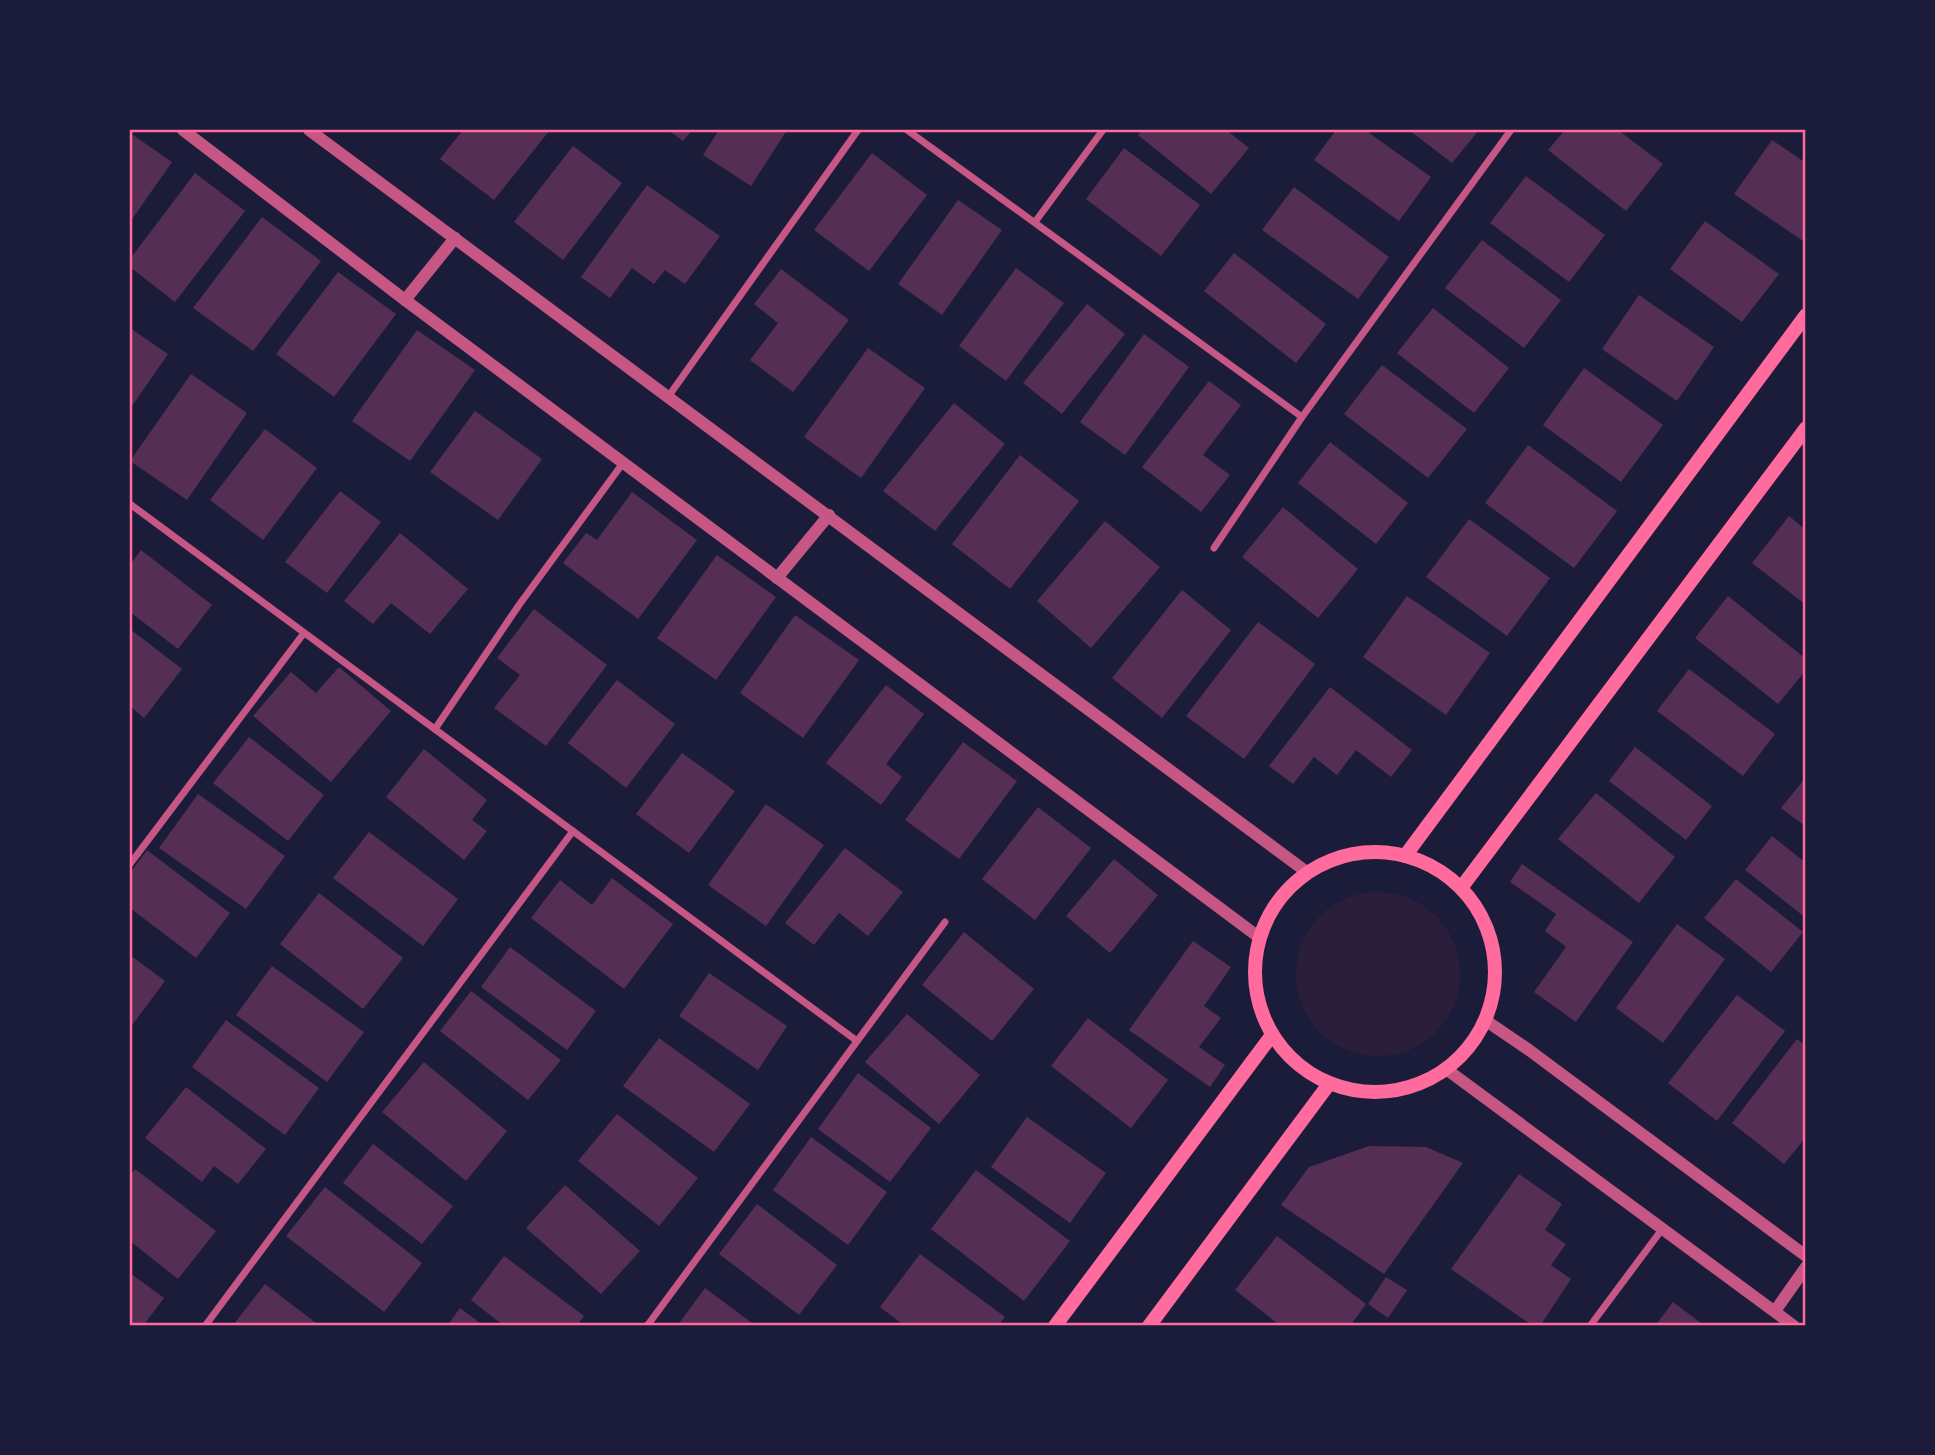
<svg xmlns="http://www.w3.org/2000/svg" width="1935" height="1455" font-family="'Nunito Sans',sans-serif">
<rect width="100%" height="100%" fill="#1b1b3a"/>
<circle fill="#2a1e3b" cx="1378" cy="974" r="82"/>
<g fill="#542f53">
<polygon points="463,130 550,130 494,200 440,159"/>
<polygon points="668,130 692,130 683,141"/>
<polygon points="719,130 787,130 751,186 703,155"/>
<polygon points="1142,130 1226,130 1249,148 1211,194 1138,135"/>
<polygon points="1336,130 1365,130 1431,177 1399,221 1314,160"/>
<polygon points="1409,130 1479,130 1452,163"/>
<polygon points="1565,130 1618,130 1663,164 1626,211 1548,150"/>
<polygon points="130,133 172,162 130,222"/>
<polygon points="1772,140 1806,163 1806,243 1734,194"/>
<polygon points="573,146 622,183 563,260 514,222"/>
<polygon points="1124,148 1200,205 1161,256 1086,199"/>
<polygon points="872,153 927,195 869,271 814,230"/>
<polygon points="195,173 245,211 175,302 130,267 130,259"/>
<polygon points="1526,176 1605,235 1569,282 1490,223"/>
<polygon points="647,185 720,236 685,284 665,270 654,284 632,268 610,298 581,277"/>
<polygon points="1294,187 1389,257 1358,299 1262,230"/>
<polygon points="958,200 1002,230 942,315 898,284"/>
<polygon points="262,217 321,261 253,351 193,308"/>
<polygon points="1705,221 1779,274 1742,322 1670,269"/>
<polygon points="1482,240 1561,300 1524,348 1445,288"/>
<polygon points="1234,253 1326,324 1296,363 1204,291"/>
<polygon points="1016,268 1064,303 1006,381 959,346"/>
<polygon points="781,269 849,320 793,392 750,360 778,323 754,304"/>
<polygon points="338,272 396,314 334,397 276,354"/>
<polygon points="1639,295 1714,347 1677,401 1602,349"/>
<polygon points="1087,304 1125,334 1062,414 1023,383"/>
<polygon points="1433,308 1509,368 1474,413 1397,353"/>
<polygon points="130,328 168,354 130,409"/>
<polygon points="417,330 475,370 410,461 352,421"/>
<polygon points="1144,334 1189,367 1125,455 1080,422"/>
<polygon points="868,348 925,388 861,478 804,437"/>
<polygon points="1382,365 1467,429 1428,478 1344,414"/>
<polygon points="1584,368 1663,425 1621,482 1543,425"/>
<polygon points="191,374 247,413 187,500 130,461"/>
<polygon points="1209,381 1241,405 1203,455 1230,475 1201,512 1142,467"/>
<polygon points="954,403 1005,444 935,531 883,491"/>
<polygon points="475,411 542,459 498,520 430,472"/>
<polygon points="265,429 317,468 263,540 210,500"/>
<polygon points="1330,442 1408,503 1376,544 1298,483"/>
<polygon points="1528,445 1617,511 1574,568 1485,503"/>
<polygon points="1020,455 1079,501 1010,589 952,544"/>
<polygon points="340,491 381,522 327,593 285,562"/>
<polygon points="632,492 697,540 638,619 563,563 586,533 597,540"/>
<polygon points="1283,507 1358,569 1318,618 1242,557"/>
<polygon points="1789,516 1806,530 1806,605 1752,563"/>
<polygon points="1469,519 1550,578 1507,636 1426,577"/>
<polygon points="1105,521 1160,567 1091,648 1037,601"/>
<polygon points="400,533 468,589 430,634 391,603 373,624 344,601"/>
<polygon points="141,550 212,605 178,649 130,612 130,565"/>
<polygon points="717,555 776,597 716,680 657,638"/>
<polygon points="1182,590 1231,630 1162,718 1112,678"/>
<polygon points="1407,596 1490,653 1446,715 1363,657"/>
<polygon points="1728,596 1806,659 1806,670 1778,704 1695,638"/>
<polygon points="534,609 607,665 546,746 494,708 520,675 497,658"/>
<polygon points="795,615 859,660 803,738 740,693"/>
<polygon points="1258,622 1315,664 1244,759 1186,716"/>
<polygon points="130,629 182,669 144,718 130,706"/>
<polygon points="339,667 391,711 331,782 253,716 291,672 316,693"/>
<polygon points="1689,669 1775,734 1743,776 1657,711"/>
<polygon points="617,680 675,724 626,788 568,743"/>
<polygon points="886,685 924,714 886,764 902,777 881,805 826,763"/>
<polygon points="1330,687 1412,750 1391,777 1356,750 1337,775 1314,757 1293,784 1269,766"/>
<polygon points="249,737 324,795 288,841 213,783"/>
<polygon points="963,742 1017,781 959,859 905,820"/>
<polygon points="1635,747 1712,806 1686,840 1609,781"/>
<polygon points="424,749 487,800 472,820 487,831 464,860 386,797"/>
<polygon points="682,753 735,791 689,853 636,814"/>
<polygon points="1806,777 1806,827 1781,808"/>
<polygon points="1596,793 1675,857 1639,903 1558,839"/>
<polygon points="198,794 285,856 246,909 159,848"/>
<polygon points="766,804 824,845 766,926 708,885"/>
<polygon points="1038,807 1091,848 1035,920 982,879"/>
<polygon points="369,832 458,899 423,946 333,878"/>
<polygon points="1772,836 1806,863 1806,918 1745,870"/>
<polygon points="845,848 903,892 868,936 839,913 814,945 785,923"/>
<polygon points="147,850 230,913 196,958 130,908 130,873"/>
<polygon points="1114,859 1158,895 1110,953 1066,916"/>
<polygon points="1522,864 1633,942 1576,1022 1534,992 1566,947 1545,931 1556,914 1510,882"/>
<polygon points="612,878 673,924 624,989 531,918 560,880 592,905"/>
<polygon points="1736,879 1803,932 1771,972 1704,918"/>
<polygon points="319,893 403,958 363,1009 280,944"/>
<polygon points="1677,924 1725,959 1663,1043 1616,1008"/>
<polygon points="964,932 1034,989 992,1041 922,985"/>
<polygon points="1193,941 1231,967 1204,1006 1221,1018 1199,1047 1225,1065 1210,1087 1129,1030"/>
<polygon points="510,947 596,1011 567,1050 481,987"/>
<polygon points="130,955 165,981 130,1028"/>
<polygon points="272,966 364,1032 327,1082 236,1015"/>
<polygon points="709,973 787,1026 758,1070 679,1016"/>
<polygon points="471,991 561,1060 528,1100 440,1031"/>
<polygon points="1737,995 1785,1031 1717,1121 1668,1083"/>
<polygon points="907,1014 980,1075 939,1124 865,1062"/>
<polygon points="1088,1018 1168,1080 1131,1128 1051,1066"/>
<polygon points="226,1020 319,1088 285,1135 192,1067"/>
<polygon points="659,1038 750,1104 714,1152 623,1086"/>
<polygon points="1797,1039 1806,1046 1806,1137 1784,1164 1732,1123"/>
<polygon points="424,1062 507,1131 466,1181 382,1112"/>
<polygon points="858,1073 931,1128 890,1182 818,1129"/>
<polygon points="186,1087 266,1149 238,1184 214,1166 202,1182 145,1138"/>
<polygon points="617,1114 698,1178 659,1226 578,1161"/>
<polygon points="1027,1117 1106,1173 1070,1223 991,1167"/>
<polygon points="811,1137 887,1192 848,1245 773,1190"/>
<polygon points="373,1144 453,1206 422,1244 343,1183"/>
<polygon points="1369,1146 1426,1147 1463,1163 1384,1274 1281,1205 1309,1167"/>
<polygon points="135,1169 216,1231 178,1279 130,1241 130,1176"/>
<polygon points="976,1170 1070,1241 1024,1301 931,1229"/>
<polygon points="1519,1174 1562,1204 1545,1230 1566,1244 1551,1265 1571,1279 1540,1326 1533,1326 1451,1269"/>
<polygon points="565,1185 640,1251 601,1294 526,1228"/>
<polygon points="325,1187 422,1263 384,1312 286,1236"/>
<polygon points="757,1204 837,1265 799,1315 719,1254"/>
<polygon points="1277,1236 1366,1304 1350,1326 1281,1326 1235,1290"/>
<polygon points="920,1254 1005,1317 998,1326 905,1326 880,1307"/>
<polygon points="504,1256 584,1316 577,1326 504,1326 471,1300"/>
<polygon points="130,1273 164,1298 143,1326 130,1326"/>
<polygon points="1386,1277 1407,1290 1388,1318 1368,1304"/>
<polygon points="265,1284 320,1326 236,1326 234,1324"/>
<polygon points="705,1288 756,1326 677,1326"/>
<polygon points="1673,1302 1705,1326 1655,1326"/>
<polygon points="460,1308 484,1326 447,1326"/>
</g>
<g fill="none" stroke-linecap="round" stroke-linejoin="round">
<g stroke="#c65784" stroke-width="7">
<polyline points="907,130 1302,417"/>
<polyline points="1035,222 1103,130"/>
<polyline points="668,397 858,130"/>
<polyline points="130,504 857,1041"/>
<polyline points="1214,548 1302,417 1511,130"/>
<polyline points="435,729 519,605 623,463"/>
<polyline points="130,864 304,633"/>
<polyline points="205,1326 573,831"/>
<polyline points="647,1326 945,922"/>
<polyline points="1590,1326 1663,1228"/>
</g>
<g stroke="#c65784" stroke-width="12">
<polyline points="183,130 405,300 1260,938"/>
<polyline points="309,130 1308,873"/>
<polyline points="405,300 455,238"/>
<polyline points="777,578 829,515"/>
<polyline points="1485,1020 1529,1050 1806,1256"/>
<polyline points="1446,1069 1794,1326"/>
<polyline points="1775,1311 1806,1267"/>
</g>
<g stroke="#ff6b9d" stroke-width="14">
<circle cx="1375" cy="972" r="120"/>
<polyline points="1405,856 1806,315"/>
<polyline points="1461,888 1806,428"/>
<polyline points="1055,1326 1272,1035"/>
<polyline points="1149,1326 1329,1084"/>
</g>
</g>
<rect width="1935" height="1455" fill="none" stroke="#1b1b3a" stroke-width="262"/>
<rect x="131" y="131" width="1673" height="1193" fill="none" stroke="#ff6b9d" stroke-width="2.5"/>
</svg>
